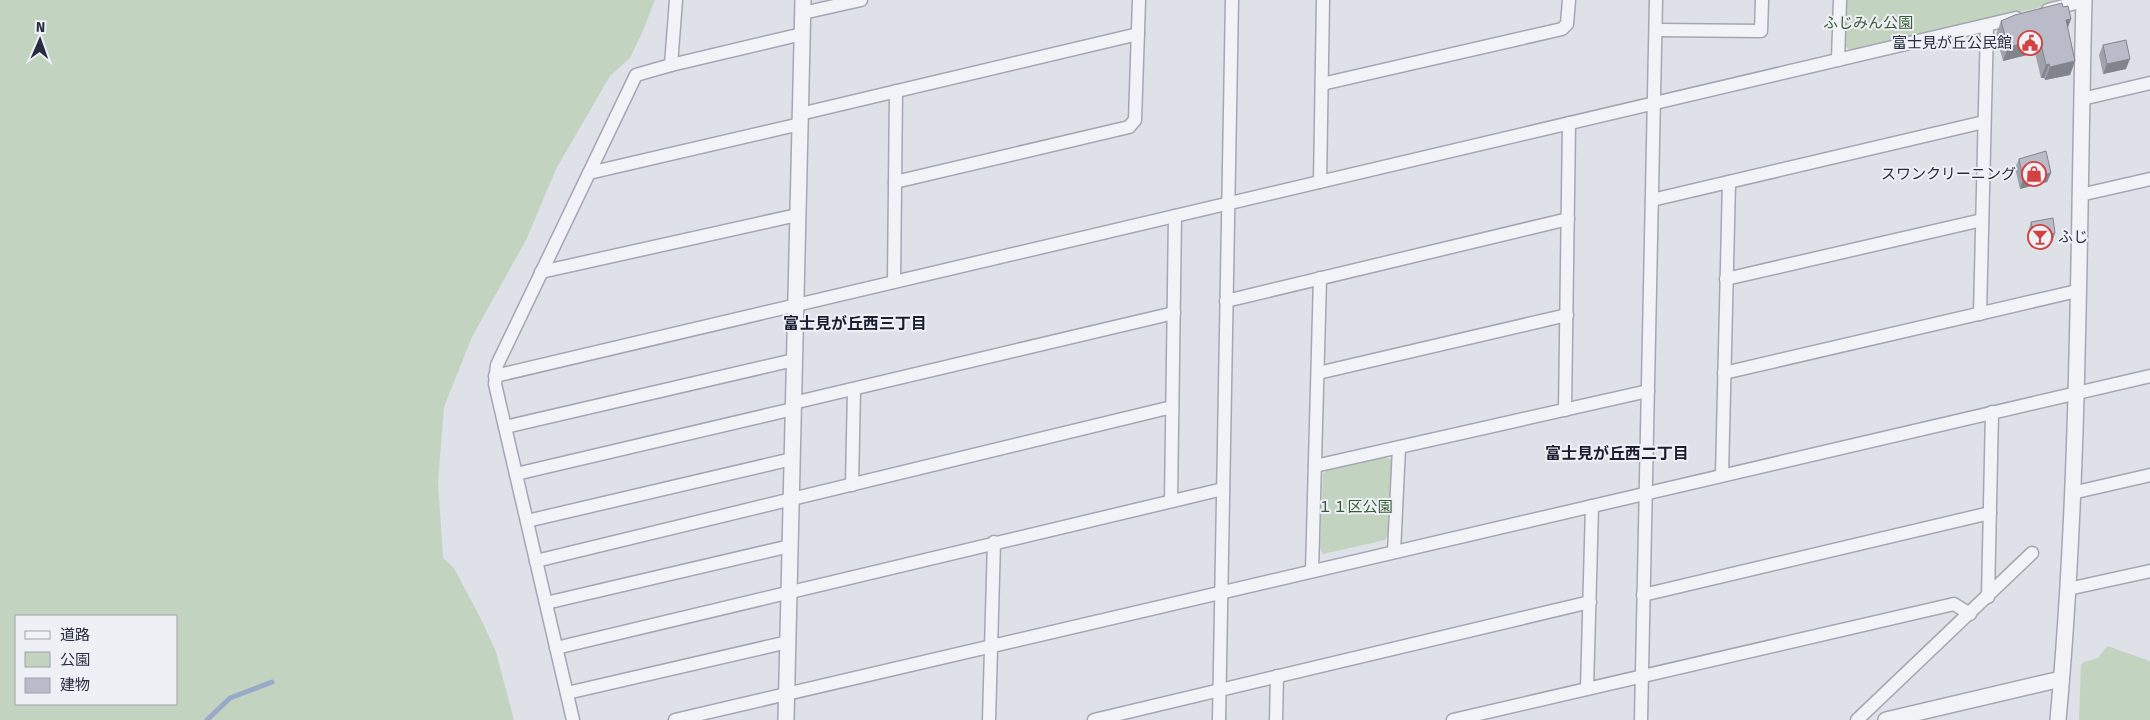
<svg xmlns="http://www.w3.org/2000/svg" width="2150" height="720" font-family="'Fira Sans','Noto Sans JP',sans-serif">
<rect width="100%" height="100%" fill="#dfe1e9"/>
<g fill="#c2d3c0" fill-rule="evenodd">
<path d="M0,0H655L642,33L630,58L610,76L556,169L526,240L472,337L444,407L438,481L443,558L454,568L483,623L496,652L514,720H0ZM16,616H176V704H16Z"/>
<polygon points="1846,0 2063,0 2059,3 1851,51 1844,45"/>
<polygon points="1385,457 1392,460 1388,534 1385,540 1323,554 1320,548 1323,474 1327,470"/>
<polygon points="2107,646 2150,661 2150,720 2079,720 2081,665 2084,662 2098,658"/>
</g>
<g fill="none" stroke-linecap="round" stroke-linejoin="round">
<polyline stroke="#99a9c9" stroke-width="5" points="207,720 230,698 272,682"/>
<defs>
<g id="minor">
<polyline points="2048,10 2084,1"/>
<polyline points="803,13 861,0"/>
<polyline points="1656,30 1761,31 1762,0"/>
<polyline points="1838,60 1840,0"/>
<polyline points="671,65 676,0"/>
<polyline points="1322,84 1562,29 1567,24 1569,0"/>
<polyline points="2082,99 2150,83"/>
<polyline points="800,114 1138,34"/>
<polyline points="589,173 800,124"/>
<polyline points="895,182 1129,127 1135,120 1139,0"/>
<polyline points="1320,182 1323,0"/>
<polyline points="2080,195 2150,179"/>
<polyline points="1652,200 1984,122"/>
<polyline points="541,272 797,215"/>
<polyline points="1726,279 1982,220"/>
<polyline points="894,282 896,91"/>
<polyline points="1226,301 1568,219"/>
<polyline points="1980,314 1987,25"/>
<polyline points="1318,373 1567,315"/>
<polyline points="1724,373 2077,291"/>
<polyline points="495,376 2016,18"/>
<polyline points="793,403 1174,313"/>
<polyline points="1565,410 1569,123"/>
<polyline points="505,427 794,360"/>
<polyline points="1315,466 1648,391"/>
<polyline points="516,474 793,409"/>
<polyline points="1722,475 1729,182"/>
<polyline points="852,485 854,389"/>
<polyline points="2072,493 2150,475"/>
<polyline points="1171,501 1175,216"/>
<polyline points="527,521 792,459"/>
<polyline points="1394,552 1399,448"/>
<polyline points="536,561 1172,407"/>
<polyline points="1312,571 1320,278"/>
<polyline points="2068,589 2150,571"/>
<polyline points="1643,595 1990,513"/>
<polyline points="1988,597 1992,412"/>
<polyline points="546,603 790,546"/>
<polyline points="556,648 1223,489"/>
<polyline points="1587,689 1592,506"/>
<polyline points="567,693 788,642"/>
<polyline points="573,720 495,384 497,365 636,75 671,65 802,34"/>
<polyline points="675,720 2150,376"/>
<polyline points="989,720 994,542"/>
<polyline points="1094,720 1590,602"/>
<polyline points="1219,720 1232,0"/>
<polyline points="1276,720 1277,676"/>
<polyline points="1453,720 1954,604 1970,614"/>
<polyline points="1641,720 1656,0"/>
<polyline points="1857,720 2032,553"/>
</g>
<g id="tertiary">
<polyline points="786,720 803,0"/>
<polyline points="1886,720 2061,679"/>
<path d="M2058,720C2080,481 2078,240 2084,0"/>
</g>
</defs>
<use href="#minor" stroke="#a4a7b3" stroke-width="15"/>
<use href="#tertiary" stroke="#a4a7b3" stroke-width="18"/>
<use href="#minor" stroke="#f2f3f7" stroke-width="12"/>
<use href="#tertiary" stroke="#f2f3f7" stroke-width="15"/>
</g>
<g fill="#9fa2ac">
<polygon points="2063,7 2071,19 2067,28 2075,61 2070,75 2045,80 2044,78 2041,78 2035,53 2003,61 1996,35 2001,21"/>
<polygon points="2103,45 2126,69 2103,74 2099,55"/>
<polygon points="2019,159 2051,173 2047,182 2020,189 2015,168"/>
<polygon points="2031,222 2055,233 2052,242 2031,247 2028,232"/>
</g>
<g fill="#82848c">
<polygon points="2071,19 2066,33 2066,20"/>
<polygon points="2040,40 2035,53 2003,61 2008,47"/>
<polygon points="2130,59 2126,69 2103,74 2107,64"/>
<polygon points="2075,61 2070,75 2045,80 2050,67"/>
<polygon points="2049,64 2044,78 2041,78 2046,65"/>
<polygon points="2051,173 2047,182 2020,189 2023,179"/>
<polygon points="2055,233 2052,242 2031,247 2034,238"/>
</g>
<g fill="#b9bcc8" stroke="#82848c">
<polygon points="2062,3 2063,7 2068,6 2071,19 2066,20 2075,61 2050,67 2049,64 2046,65 2040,40 2008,47 2001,21 2015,15"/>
<polygon points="2126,40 2130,59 2107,64 2103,45"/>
<polygon points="2046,151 2051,173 2023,179 2019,159"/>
<polygon points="2053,218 2055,233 2034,238 2031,222"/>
</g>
<defs>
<symbol id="civic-ring" viewBox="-11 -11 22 22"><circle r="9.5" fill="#eef0f6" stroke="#d04341" stroke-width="1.5"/><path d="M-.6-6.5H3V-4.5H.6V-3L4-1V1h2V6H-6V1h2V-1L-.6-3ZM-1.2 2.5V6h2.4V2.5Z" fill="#d04341"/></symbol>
<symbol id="shop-ring" viewBox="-11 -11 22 22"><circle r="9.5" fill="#eef0f6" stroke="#d04341" stroke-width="1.5"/><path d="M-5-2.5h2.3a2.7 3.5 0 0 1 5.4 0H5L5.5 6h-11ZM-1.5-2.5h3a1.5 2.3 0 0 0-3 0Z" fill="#d04341"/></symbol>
<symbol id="bar-ring" viewBox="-11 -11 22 22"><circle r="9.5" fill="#eef0f6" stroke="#d04341" stroke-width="1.5"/><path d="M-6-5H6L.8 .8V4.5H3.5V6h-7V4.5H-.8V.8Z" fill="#d04341"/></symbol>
</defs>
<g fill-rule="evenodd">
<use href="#civic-ring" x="2016" y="29" width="28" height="28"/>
<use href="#shop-ring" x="2020" y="160" width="28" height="28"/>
<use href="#bar-ring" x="2026" y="223" width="28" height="28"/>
</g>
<g text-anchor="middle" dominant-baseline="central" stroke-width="4" stroke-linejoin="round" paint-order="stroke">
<g font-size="15" fill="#365c35" stroke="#eef0f6">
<text x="1868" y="23">ふじみん公園</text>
<text x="1355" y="507">１１区公園</text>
</g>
<g font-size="15" fill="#282c40" stroke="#eef0f6" text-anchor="end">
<text x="2012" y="43">富士見が丘公民館</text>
<text x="2016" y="174">スワンクリーニング</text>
<text x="2058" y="237" text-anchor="start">ふじ</text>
</g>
<g font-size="16" font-weight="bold" fill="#1a1e31" stroke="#eef0f6">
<text x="855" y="323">富士見が丘西三丁目</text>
<text x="1617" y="453">富士見が丘西二丁目</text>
</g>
</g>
<rect x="15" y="615" width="162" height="90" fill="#eef0f6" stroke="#9fa2ad"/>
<rect x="25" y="631" width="25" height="8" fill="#f2f3f7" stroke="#9fa2ad"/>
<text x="60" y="640" font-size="15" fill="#282c40">道路</text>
<rect x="25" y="652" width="25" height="15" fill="#c2d3c0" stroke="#9fa2ad"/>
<text x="60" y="665" font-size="15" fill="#282c40">公園</text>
<rect x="25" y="678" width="25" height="15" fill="#b9bcc8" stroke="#9fa2ad"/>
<text x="60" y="690" font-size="15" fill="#282c40">建物</text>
<g transform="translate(40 40) rotate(2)" stroke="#eef0f6" stroke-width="4" paint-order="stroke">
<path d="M0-4L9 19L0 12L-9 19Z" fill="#282c40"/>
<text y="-8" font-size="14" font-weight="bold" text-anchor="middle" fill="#282c40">N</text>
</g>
</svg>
